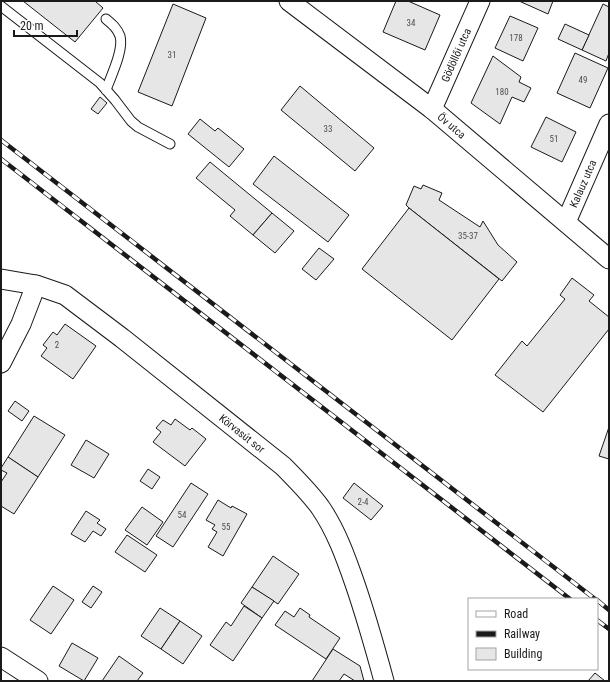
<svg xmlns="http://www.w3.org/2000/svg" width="610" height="682" font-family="'Roboto Condensed',sans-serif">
<rect width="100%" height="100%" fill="#fff"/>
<g fill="#e6e6e6" stroke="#1a1a1a">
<polygon points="23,1 95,1 103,8 75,42"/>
<polygon points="396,1 408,1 440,15 425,50 383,32"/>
<polygon points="519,1 553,1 548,14"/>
<polygon points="173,4 206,18 172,106 138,92"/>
<polygon points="603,4 609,7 609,53 606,61 582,50"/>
<polygon points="510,16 538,28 523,61 495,48"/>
<polygon points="565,24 589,35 582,50 558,39"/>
<polygon points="575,53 608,68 590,108 557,93"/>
<polygon points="493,56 521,77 519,82 531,88 524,102 512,97 500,124 471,103"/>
<polygon points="300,86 374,148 355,171 281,110"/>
<polygon points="100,97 107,103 98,114 91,109"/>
<polygon points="546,117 576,132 562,162 531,147"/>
<polygon points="200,119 215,131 218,128 244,149 229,167 188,134"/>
<polygon points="274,156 349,215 328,242 253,184"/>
<polygon points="210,162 272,213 253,235 230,216 235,210 196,178"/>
<polygon points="423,185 442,193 439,200 480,227 483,221 498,245 517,262 502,281 409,208 406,205 414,186 421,189"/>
<polygon points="409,208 499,279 452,340 362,269"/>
<polygon points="272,213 294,231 275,253 253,235"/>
<polygon points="319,248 334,259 316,280 302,269"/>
<polygon points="572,278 594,295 589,301 609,317 609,329 543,412 495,375 522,341 527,346 565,299 560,295"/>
<polygon points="65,324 96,346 73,379 41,356 47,348 43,345 53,332 57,335"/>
<polygon points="15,401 29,411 22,421 8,411"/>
<polygon points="34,416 65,435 38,477 8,457"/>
<polygon points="175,419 190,430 192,428 206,439 185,466 153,442 161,432 156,428 163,420 171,425"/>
<polygon points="609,427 609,459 599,456"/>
<polygon points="86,440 109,454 94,478 71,465"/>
<polygon points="8,457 38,477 14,514 1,506 1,482 7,473 1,470 1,468"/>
<polygon points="148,469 160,477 152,489 140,481"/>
<polygon points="191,483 208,494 173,547 156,536"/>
<polygon points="354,483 383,506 371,520 343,498"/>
<polygon points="218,500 231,508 232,506 247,514 223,556 208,547 217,532 212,529 215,525 206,520"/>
<polygon points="142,507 163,522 147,545 125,530"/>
<polygon points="86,511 100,520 97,523 106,529 101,536 93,531 85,542 71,534"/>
<polygon points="127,535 157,555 145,572 115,552"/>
<polygon points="273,556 299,574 278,604 252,587"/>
<polygon points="53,586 74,600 51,634 30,620"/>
<polygon points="93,586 102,592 91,608 82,602"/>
<polygon points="252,587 274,601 262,618 241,603"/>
<polygon points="244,606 262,618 233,661 210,645 226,622 231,626"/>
<polygon points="160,608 180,621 161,649 141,636"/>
<polygon points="300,608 310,615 309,617 340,638 326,659 275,625 285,611 294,617"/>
<polygon points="180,621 202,636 183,664 161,649"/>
<polygon points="72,643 98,658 84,681 59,666"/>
<polygon points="333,649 360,666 364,681 355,681 344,674 339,681 312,681"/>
<polygon points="119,656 143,673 137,681 102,681"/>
<polygon points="595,673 605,681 588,681"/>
</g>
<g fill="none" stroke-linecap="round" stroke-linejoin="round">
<defs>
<g id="service">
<polyline points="1,6 100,83 115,100 131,121 138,127 170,144"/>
<path d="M106,19C112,24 117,28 120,36C124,50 111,76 106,90"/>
</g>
<g id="minor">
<path id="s1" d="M289,1L432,109L609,259"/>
<path id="s2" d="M432,109L480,1"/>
<path id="s3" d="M566,222L609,124"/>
<path id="s4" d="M1,279L36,285L65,295L122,338L283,466C296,479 309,492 320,507C336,530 346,558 355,584C366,616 375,648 384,681"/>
<polyline points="1,363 21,324 36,285"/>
<polyline points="1,657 38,681"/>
</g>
</defs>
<use href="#service" stroke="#1a1a1a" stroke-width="11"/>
<use href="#minor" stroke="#1a1a1a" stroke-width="21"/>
<use href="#service" stroke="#fff" stroke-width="9"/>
<use href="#minor" stroke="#fff" stroke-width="19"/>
<defs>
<g id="rail">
<polyline points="1,140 595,599"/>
<polyline points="1,159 570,599"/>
<polyline points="597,600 609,610"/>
<polyline points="597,620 609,629"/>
</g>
</defs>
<use href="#rail" stroke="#1a1a1a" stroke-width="4.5"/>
<use href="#rail" stroke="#fff" stroke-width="3" stroke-dasharray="9" stroke-linecap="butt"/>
</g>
<g text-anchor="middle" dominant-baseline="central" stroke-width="3" stroke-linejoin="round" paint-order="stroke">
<g font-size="9" fill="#4d4d4d">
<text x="411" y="23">34</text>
<text x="516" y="38">178</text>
<text x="172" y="55">31</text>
<text x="583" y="80">49</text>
<text x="502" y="92">180</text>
<text x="328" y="129">33</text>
<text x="554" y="139">51</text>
<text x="468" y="236">35-37</text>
<text x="57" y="345">2</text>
<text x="363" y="502">2-4</text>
<text x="182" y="515">54</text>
<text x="226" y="527">55</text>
</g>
<g font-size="11" fill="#1a1a1a" stroke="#fff">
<text stroke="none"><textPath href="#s2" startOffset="59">Gödöllői utca</textPath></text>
<text stroke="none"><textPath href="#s1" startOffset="205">Öv utca</textPath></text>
<text stroke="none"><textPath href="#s3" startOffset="42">Kalauz utca</textPath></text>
<text stroke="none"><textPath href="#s4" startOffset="291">Körvasút sor</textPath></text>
</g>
</g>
<rect width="610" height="682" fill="none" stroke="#1a1a1a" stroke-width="4"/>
<rect x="468" y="598" width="130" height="72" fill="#ffffff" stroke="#a3a3a3"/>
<rect x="476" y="611" width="20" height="6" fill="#ffffff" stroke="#a3a3a3"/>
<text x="504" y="618" font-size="12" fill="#1a1a1a">Road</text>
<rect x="476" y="631" width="20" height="6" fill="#1a1a1a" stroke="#a3a3a3"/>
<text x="504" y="638" font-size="12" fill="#1a1a1a">Railway</text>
<rect x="476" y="648" width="20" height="12" fill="#e6e6e6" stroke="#a3a3a3"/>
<text x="504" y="658" font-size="12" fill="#1a1a1a">Building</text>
<path d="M14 30v6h63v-6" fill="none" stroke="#1a1a1a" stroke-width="2"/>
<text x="20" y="30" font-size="12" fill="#1a1a1a" stroke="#ffffff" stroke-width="3" paint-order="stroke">20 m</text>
</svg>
